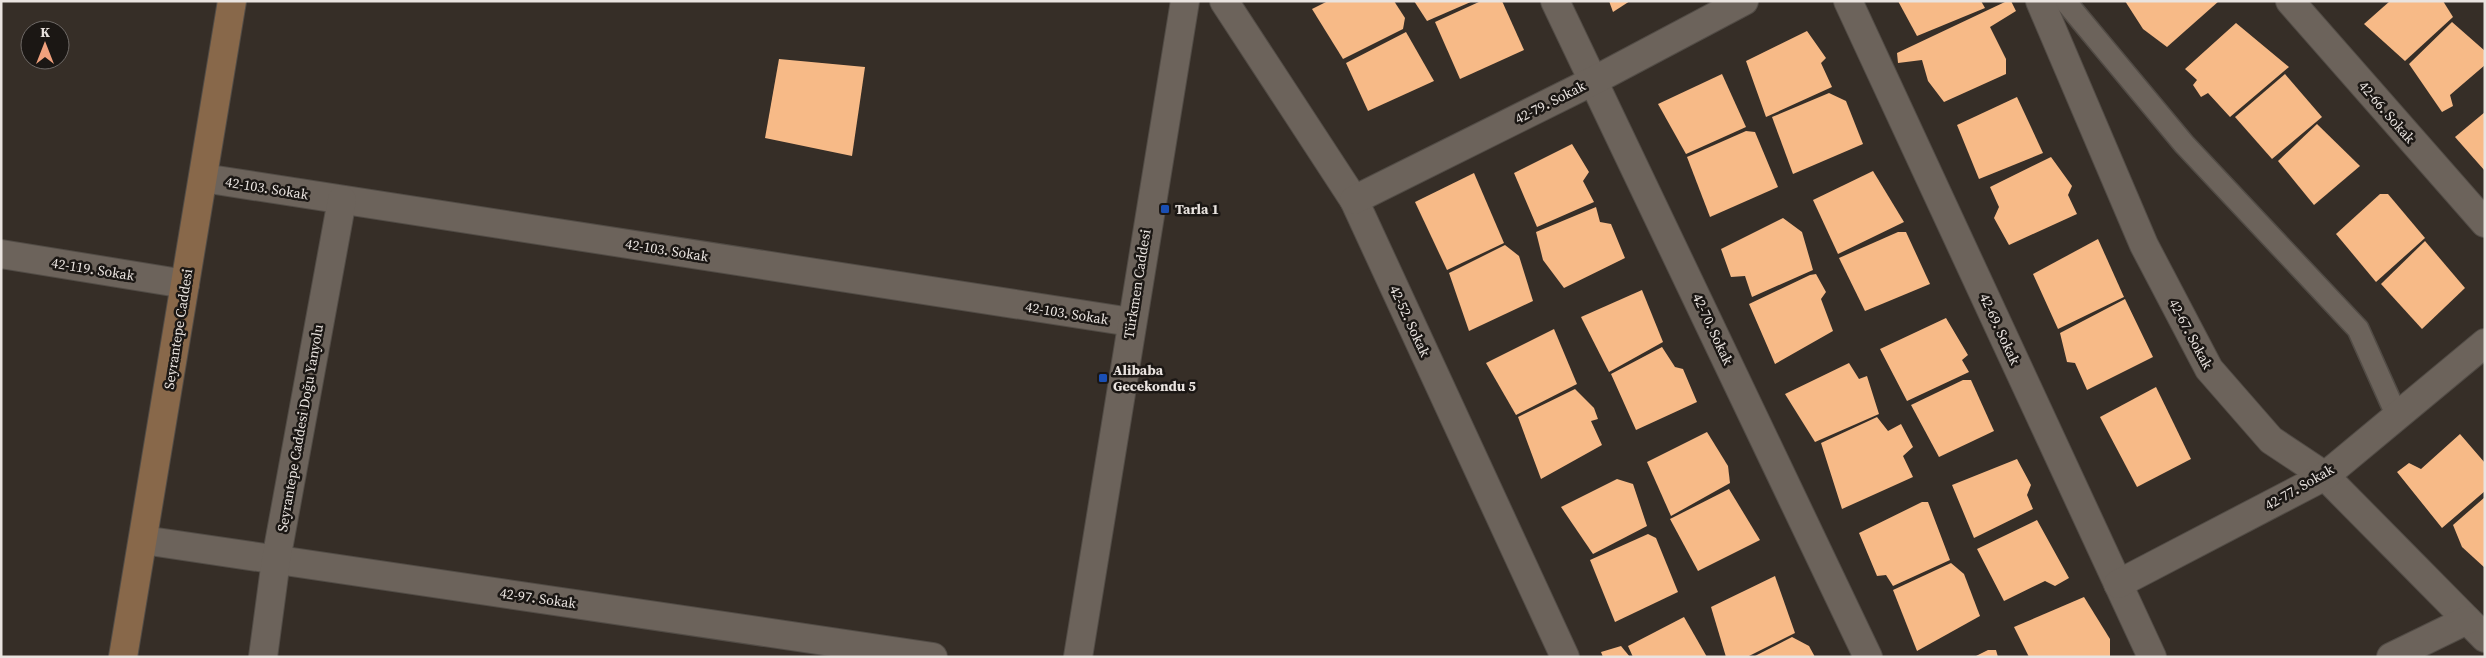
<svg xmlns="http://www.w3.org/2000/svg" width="2486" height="658" font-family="'Source Serif 4',serif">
<rect width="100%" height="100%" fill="#362e27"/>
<g fill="#f7ba87">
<polygon points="1328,1 1394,1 1405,18 1403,29 1343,59 1312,9"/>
<polygon points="1414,1 1473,1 1427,21"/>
<polygon points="1481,1 1502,1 1524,50 1460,79 1435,22"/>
<polygon points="1609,1 1630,1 1613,12"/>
<polygon points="1898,1 1981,1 1985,8 1917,36"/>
<polygon points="2007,1 2011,1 2016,11 1990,27 2006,59 2006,74 1944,102 1928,81 1922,60 1898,63 1897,53"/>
<polygon points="2125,1 2219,1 2167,47 2143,29"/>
<polygon points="2390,1 2443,1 2453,17 2405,61 2364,24"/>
<polygon points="2452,22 2485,51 2485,65 2450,95 2453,106 2442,112 2409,64"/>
<polygon points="2236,23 2289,67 2230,117 2208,93 2201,97 2193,85 2197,80 2185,69"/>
<polygon points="1807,31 1826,58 1821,63 1832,87 1766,117 1746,61"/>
<polygon points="1406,32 1434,81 1368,111 1346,63"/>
<polygon points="779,59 865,67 852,156 765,138"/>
<polygon points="1722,74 1746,127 1686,154 1658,104"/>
<polygon points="2285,74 2322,117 2272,159 2235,117"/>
<polygon points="1829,93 1846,101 1863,144 1793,174 1772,117"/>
<polygon points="2017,97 2043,153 1979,179 1957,125"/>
<polygon points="2485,112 2485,171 2455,137"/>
<polygon points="2317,124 2360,166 2314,205 2278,161"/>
<polygon points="1746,131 1755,132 1778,187 1710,217 1687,157"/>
<polygon points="1572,144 1589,172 1583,181 1594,202 1537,227 1514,173"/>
<polygon points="2051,157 2072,186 2068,195 2077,214 2009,245 1994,218 1999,207 1990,187"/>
<polygon points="1873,171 1904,222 1838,254 1813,200"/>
<polygon points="1474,173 1504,243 1447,270 1415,202"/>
<polygon points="2380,194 2388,194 2425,238 2376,282 2336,234"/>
<polygon points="1596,207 1600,222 1611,224 1625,258 1564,288 1543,260 1536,232"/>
<polygon points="1783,218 1802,232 1813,270 1752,297 1745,276 1731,277 1721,249"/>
<polygon points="1898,232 1906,232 1930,284 1865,311 1839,258"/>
<polygon points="2098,239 2124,297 2058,329 2033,274"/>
<polygon points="2425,241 2465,288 2422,329 2381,284"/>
<polygon points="1505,245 1519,256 1533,301 1469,331 1449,273"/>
<polygon points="1816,274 1826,292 1821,299 1833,331 1775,364 1749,304 1810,275"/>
<polygon points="1642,290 1663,342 1609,372 1581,317"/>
<polygon points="2125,299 2153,357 2087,390 2075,363 2067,362 2060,333"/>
<polygon points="1946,318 1968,355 1962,360 1969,372 1907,401 1880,349"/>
<polygon points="1554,329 1577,384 1516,415 1486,363"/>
<polygon points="1662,347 1675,367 1683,369 1697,402 1636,430 1611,374"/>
<polygon points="1849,363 1859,379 1867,376 1879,414 1815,442 1785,394"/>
<polygon points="1963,380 1971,380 1994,431 1939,457 1911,405"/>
<polygon points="2156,387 2191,459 2137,487 2100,417"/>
<polygon points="1575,389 1594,408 1598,419 1591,421 1602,445 1541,479 1518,417"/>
<polygon points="1877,417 1888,431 1901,424 1913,447 1903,456 1913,477 1842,509 1821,443"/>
<polygon points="1707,432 1728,466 1730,483 1671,516 1647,462"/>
<polygon points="2460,434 2485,463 2485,491 2442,528 2397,472 2409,463 2421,469"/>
<polygon points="2017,459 2031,485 2027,495 2033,509 1974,538 1952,485"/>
<polygon points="1617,479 1633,484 1647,526 1593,554 1561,507"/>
<polygon points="1729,489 1760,540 1698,571 1670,519"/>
<polygon points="2485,497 2485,568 2462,547 2453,525"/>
<polygon points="1922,502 1928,502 1950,560 1893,586 1886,575 1877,576 1859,533"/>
<polygon points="2037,520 2069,578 2055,586 2045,581 2004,601 1977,549"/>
<polygon points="1648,534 1656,538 1678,592 1615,622 1590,560"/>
<polygon points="1951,563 1964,574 1980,616 1917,651 1893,590"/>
<polygon points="1775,576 1795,633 1747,657 1726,657 1711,607"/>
<polygon points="2084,597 2110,639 2110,657 2029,657 2014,627"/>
<polygon points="1684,617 1707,657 1633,657 1628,646"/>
<polygon points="1792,637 1809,646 1815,657 1753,657"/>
<polygon points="1621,646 1630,657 1603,657 1601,652"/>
<polygon points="1988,650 1996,650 1998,657 1974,657"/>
</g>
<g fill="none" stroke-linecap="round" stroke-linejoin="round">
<defs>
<polyline id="lane" points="2065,1 2184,144 2358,329 2397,416"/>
<g id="street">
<polyline points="1224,1 1354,200 1565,657"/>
<polyline points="1555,1 1868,657"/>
<polyline points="1848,1 2152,657"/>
<polyline points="2040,1 2144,245 2209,369 2271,440 2325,476 2485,638"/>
<polyline points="2290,1 2485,223"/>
<polyline points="203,178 1131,322"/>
<polyline points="1354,200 1595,80 1744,1"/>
<polyline points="1,254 185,284"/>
<polyline points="143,540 933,657"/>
<polyline points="2118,584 2325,476 2485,343"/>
<polyline points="263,657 276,560 342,200"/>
<polyline points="1078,657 1185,1"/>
<polyline points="2391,657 2467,620"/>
</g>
<polyline id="secondary" points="123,657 232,1"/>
</defs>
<use href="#lane" stroke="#524c46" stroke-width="24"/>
<use href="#street" stroke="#524c46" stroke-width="30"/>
<use href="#secondary" stroke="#524c46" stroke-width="30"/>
<use href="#lane" stroke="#6c635b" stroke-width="21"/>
<use href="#street" stroke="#6c635b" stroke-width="28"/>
<use href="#secondary" stroke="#88684a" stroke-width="28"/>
</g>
<g fill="#1a4fb4" stroke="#1b1714" stroke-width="2">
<rect x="1160" y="204" width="10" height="10" rx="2.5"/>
<rect x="1098" y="373" width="10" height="10" rx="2.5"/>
</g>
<g text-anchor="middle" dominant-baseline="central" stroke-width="5" stroke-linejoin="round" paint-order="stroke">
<g font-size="14" fill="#eae4e0" stroke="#1b1714">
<text transform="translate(1550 102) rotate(-27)">42-79. Sokak</text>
<text transform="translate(2387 112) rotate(49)">42-66. Sokak</text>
<text transform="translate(267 188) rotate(9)">42-103. Sokak</text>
<text transform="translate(667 250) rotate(9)">42-103. Sokak</text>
<text transform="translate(93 269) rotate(9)">42-119. Sokak</text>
<text transform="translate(1137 284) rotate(-81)">Türkmen Caddesi</text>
<text transform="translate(1067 313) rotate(9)">42-103. Sokak</text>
<text transform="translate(1410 321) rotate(65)">42-52. Sokak</text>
<text transform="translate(178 329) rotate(-81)">Seyrantepe Caddesi</text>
<text transform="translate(1713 329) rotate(65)">42-70. Sokak</text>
<text transform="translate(2000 329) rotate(65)">42-69. Sokak</text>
<text transform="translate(2191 334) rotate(62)">42-67. Sokak</text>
<text transform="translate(300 428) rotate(-80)">Seyrantepe Caddesi Doğu Yanyolu</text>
<text transform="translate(2299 487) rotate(-30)">42-77. Sokak</text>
<text transform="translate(538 598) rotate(8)">42-97. Sokak</text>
</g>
<g font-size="14" font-weight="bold" fill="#eae4e0" stroke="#1b1714" text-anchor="start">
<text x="1175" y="209">Tarla 1</text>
<text x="1113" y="370">Alibaba<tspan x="1113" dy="16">Gecekondu 5</tspan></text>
</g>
</g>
<rect width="2486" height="658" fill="none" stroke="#eae4e0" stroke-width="5"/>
<g transform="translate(45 45)"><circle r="24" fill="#1b1714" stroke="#6e6966"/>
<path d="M0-4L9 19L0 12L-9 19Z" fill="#f1a17d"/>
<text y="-8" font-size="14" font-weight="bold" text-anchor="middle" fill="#eae4e0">K</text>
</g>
</svg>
